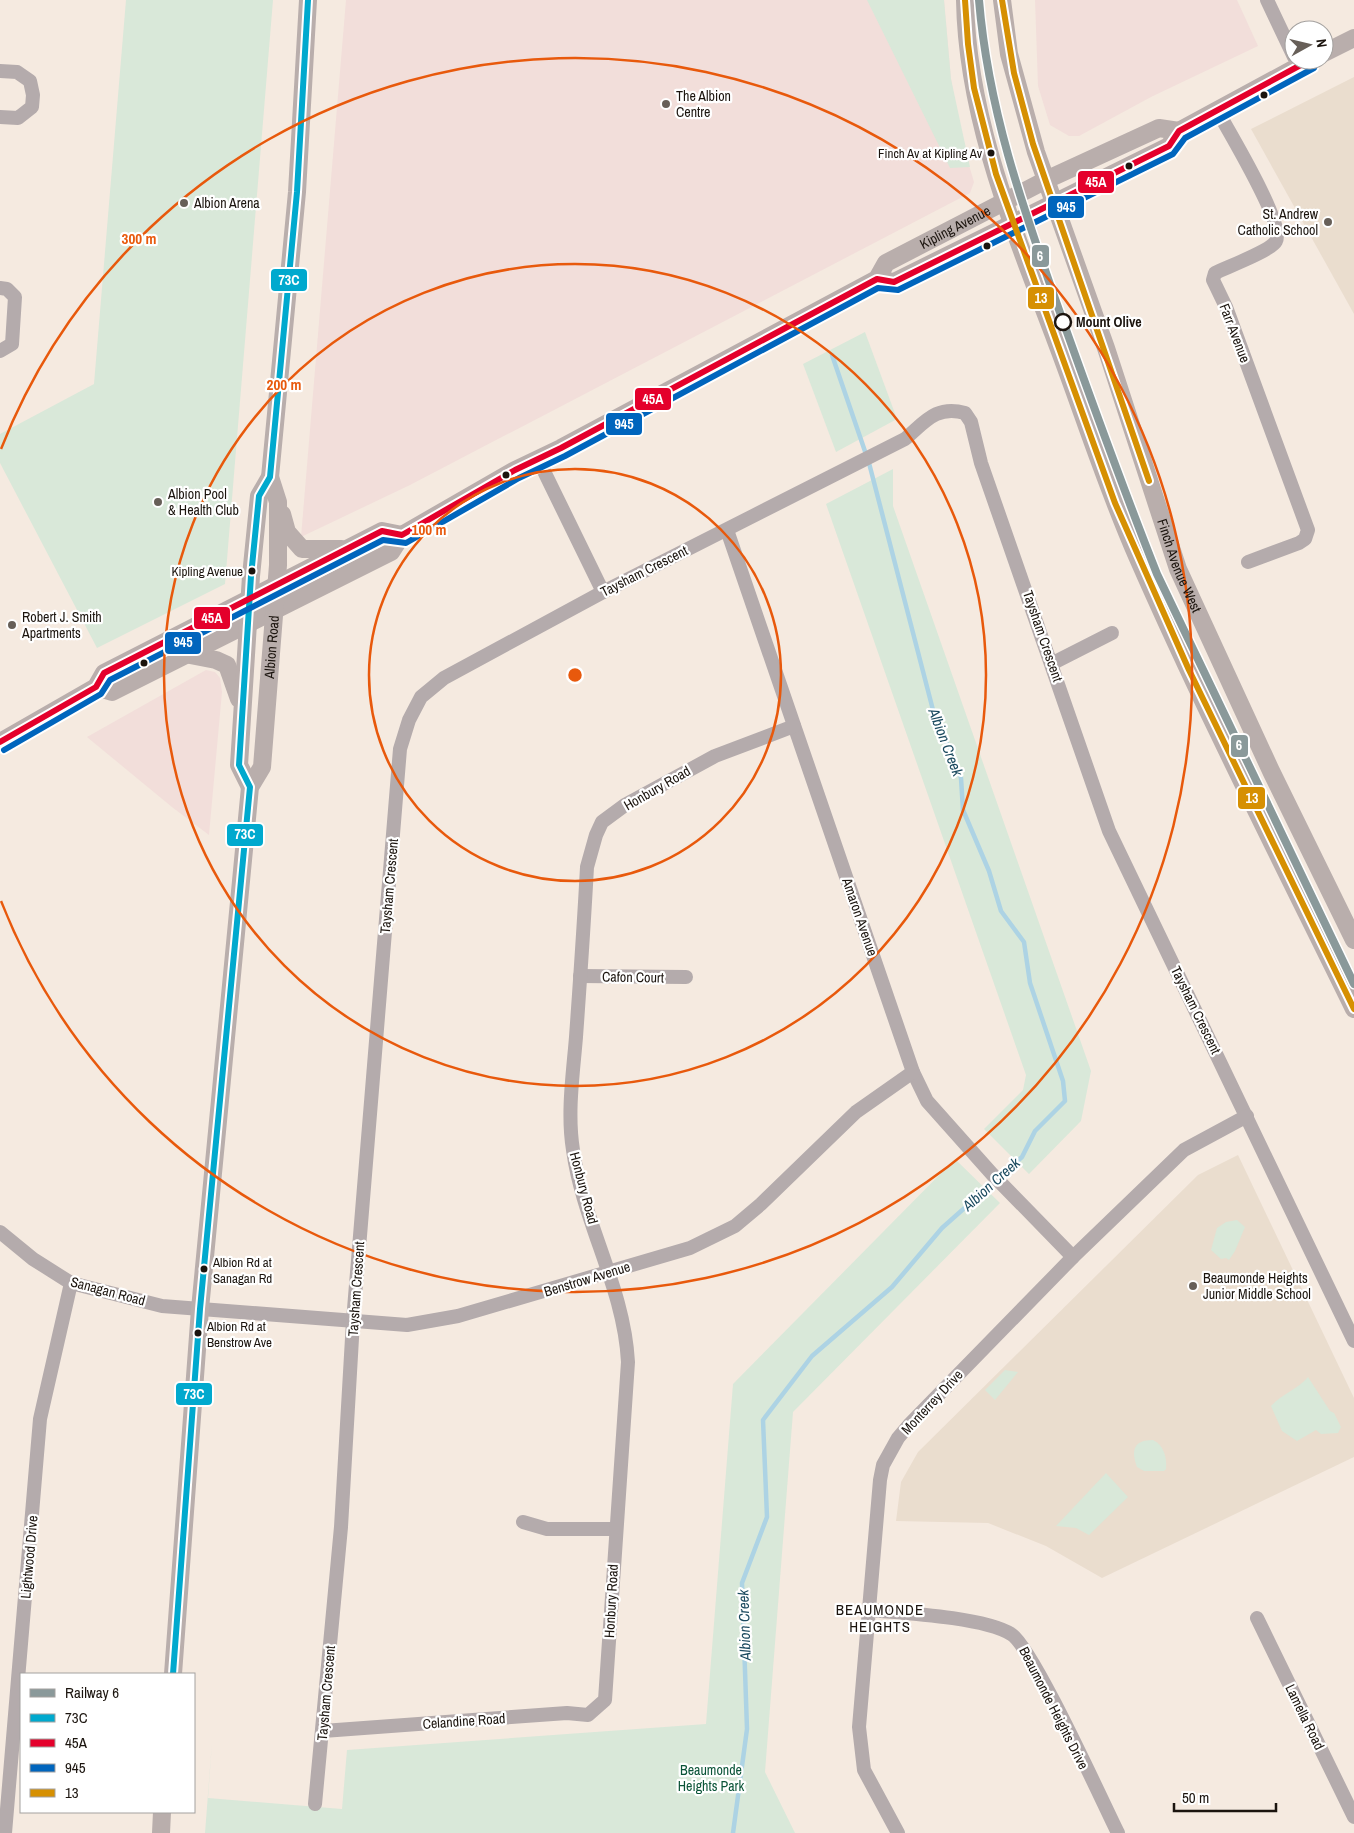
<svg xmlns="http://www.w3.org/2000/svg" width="1354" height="1833" font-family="'Archivo Narrow',sans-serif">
<rect width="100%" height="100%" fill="#f5eae0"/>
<g fill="#f2deda">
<polygon points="346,0 944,0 951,79 963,145 974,182 970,193 410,485 301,537"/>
<polygon points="1035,0 1237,0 1258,46 1151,97 1079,136 1069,136 1050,125 1038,86"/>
<polygon points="206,670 215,672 220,678 222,692 209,835 172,807 87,737"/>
</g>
<g fill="#eaddce">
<polygon points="1354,77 1354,314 1251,129"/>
<polygon points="1238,1155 1354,1398 1354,1457 1102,1578 1046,1546 988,1523 896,1521 901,1482 918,1452 1198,1175"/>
</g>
<g fill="#d9e8d9">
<polygon points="126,0 273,0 225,584 97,648 0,463 0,434 94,384"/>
<polygon points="867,0 944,0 951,79 970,167 950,168"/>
<polygon points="865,332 897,419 836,452 803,364"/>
<polygon points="893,469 893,506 1091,1071 1081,1121 1029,1174 984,1129 1023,1090 1026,1075 826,504"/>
<polygon points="955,1159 1000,1203 793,1412 765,1772 795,1833 205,1833 212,1742 208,1798 342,1809 347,1750 706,1724 733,1384"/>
<polygon points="1237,1220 1245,1227 1235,1251 1229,1260 1226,1258 1221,1259 1211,1250 1217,1228 1226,1222"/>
<polygon points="1005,1370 1018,1372 995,1400 985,1390"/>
<path d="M1308,1377L1330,1411L1334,1413L1341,1427L1338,1433L1321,1434L1316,1430L1297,1441L1282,1431L1271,1406C1282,1394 1298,1389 1308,1377Z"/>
<path d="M1153,1440C1164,1445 1167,1458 1166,1469L1164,1471H1144L1137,1467C1131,1451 1133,1440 1153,1440Z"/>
<polygon points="1106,1473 1128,1497 1089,1535 1076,1528 1056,1526"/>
</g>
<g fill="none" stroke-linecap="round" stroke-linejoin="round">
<polyline stroke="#add3e4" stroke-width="4.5" points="733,1833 747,1729 742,1583 767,1517 763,1420 812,1356 892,1287 942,1228 1022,1157 1035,1131 1065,1101 1063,1081 1030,983 1024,942 1001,911 989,871 963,810 961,778 933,710 869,463 832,355"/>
<g stroke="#b4abac" stroke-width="14">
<polyline points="1267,0 1294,57"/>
<polyline points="0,71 17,72 30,81 33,95 32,107 18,118 0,117"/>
<path d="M1217,110C1228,130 1285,224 1276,241C1271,251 1227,267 1215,273L1213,280L1226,307L1308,530L1305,539L1299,543L1248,562"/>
<polyline points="0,288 7,289 15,297 12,344 0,351"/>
<polyline points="538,459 603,592"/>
<polyline points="727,530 913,1072 927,1101 992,1174 1073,1257"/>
<polyline points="1053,663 1112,633"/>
<polyline points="580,976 686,977"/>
<polyline points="0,1232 33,1259 71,1283 162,1306 407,1325 458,1316 690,1248 735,1226 761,1204 856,1112 913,1072"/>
<polyline points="523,1522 547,1529 615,1529"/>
<path d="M869,1610C904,1613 983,1617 1011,1634C1032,1646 1102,1801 1118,1833"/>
<polyline points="1257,1618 1354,1817"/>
<path d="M323,1731L567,1713L588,1715L605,1700L628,1362C624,1287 583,1223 573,1150C567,1113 573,1074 576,1037C580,981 584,924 587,867L596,835L602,822L625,805L715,756L794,726"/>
<path d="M315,1804L341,1527L353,1321L400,749L409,720L421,697L444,678L603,592L905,439C925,422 936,405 965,413L971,422L981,463L1109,831L1354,1341"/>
<polyline points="5,1833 40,1419 71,1283"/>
<polyline points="898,1833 864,1770 859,1727 880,1480 883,1465 898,1438 909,1425 1073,1257 1184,1150 1247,1116"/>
</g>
<g stroke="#b9aeac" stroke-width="18">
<path d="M965,0C967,119 1015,232 1056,341C1083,412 1106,486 1137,556C1204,709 1280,858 1354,1009"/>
<path id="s1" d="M1002,0L1009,54L1036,152L1106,348L1178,569L1271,771L1354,940"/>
<polyline points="1324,53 1354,38"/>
<polyline points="877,279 894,282 1169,146 1179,131 1310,60"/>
<polyline points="282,514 287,532 302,549 342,549"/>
<polyline points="185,654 216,660 227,665 239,699"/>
<path id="s2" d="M96,687L112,692L391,552L402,535L515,470L561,448L877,279L886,263L1046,180L1159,128L1179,131"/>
<polyline points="0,742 96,687 104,673 382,531 402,535"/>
<polyline points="250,787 239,765 251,576 259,496 270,477 297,192 308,0"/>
<path id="s3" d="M173,1674L200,1309L250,787L262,767L278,565V502L270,477"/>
<polyline points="161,1833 162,1812"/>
</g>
<defs>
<polyline id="bus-1" points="173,1674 200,1309 250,787 239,765 251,576 259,496 270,477 297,192 308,0"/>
<polyline id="bus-2" points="0,742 96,687 104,673 382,531 402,535 515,470 561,448 877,279 894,282 1169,146 1179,131 1310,60"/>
<polyline id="bus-3" points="4,750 101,694 110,680 383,540 406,543 519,478 565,456 878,288 898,290 1173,154 1185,138 1314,68"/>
<g id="bus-4">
<polyline points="965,0 968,44 974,88 996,174 1115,503 1189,670 1354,1009"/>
<polyline points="1002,0 1014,73 1033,144 1149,481"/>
</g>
</defs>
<use href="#bus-1" stroke="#fff" stroke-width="10"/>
<use href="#bus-2" stroke="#fff" stroke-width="10"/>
<use href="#bus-3" stroke="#fff" stroke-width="10"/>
<use href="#bus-4" stroke="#fff" stroke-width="10"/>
<use href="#bus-1" stroke="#00a9ce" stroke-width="6"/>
<use href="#bus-2" stroke="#e4002b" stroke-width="6"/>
<use href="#bus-3" stroke="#0065bd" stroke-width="6"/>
<use href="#bus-4" stroke="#d69002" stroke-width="6"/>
<defs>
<path id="rail-1" d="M979,0C988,109 1022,205 1058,307C1090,397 1122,486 1157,574L1354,984"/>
</defs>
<use href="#rail-1" stroke="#fff" stroke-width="11"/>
<use href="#rail-1" stroke="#8a999a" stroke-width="8"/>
</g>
<g fill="none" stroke="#e8590c" stroke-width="2.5">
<circle cx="575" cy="675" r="206"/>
<circle cx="575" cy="675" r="411"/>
<path d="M1 449A617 617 0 1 1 1 901"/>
</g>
<g fill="#1b140e" stroke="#fff" stroke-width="2">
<circle cx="1264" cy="95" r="4.5"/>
<circle cx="991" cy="153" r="4.5"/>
<circle cx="1129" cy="166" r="4.5"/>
<circle cx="987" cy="246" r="4.5"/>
<circle cx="506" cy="475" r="4.5"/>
<circle cx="252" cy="571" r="4.5"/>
<circle cx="144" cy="663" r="4.5"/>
<circle cx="204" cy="1269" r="4.5"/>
<circle cx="198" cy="1333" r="4.5"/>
</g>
<g fill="#675f58" stroke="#fff" stroke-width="2">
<circle cx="666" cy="104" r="5"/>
<circle cx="184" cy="203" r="5"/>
<circle cx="1328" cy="222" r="5"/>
<circle cx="158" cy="502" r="5"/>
<circle cx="12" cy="625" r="5"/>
<circle cx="1193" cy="1286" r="5"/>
</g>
<circle fill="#fff" stroke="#1b140e" stroke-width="2.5" cx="1063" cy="322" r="8"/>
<g text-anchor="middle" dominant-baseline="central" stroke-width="4.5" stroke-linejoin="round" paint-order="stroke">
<g font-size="13" fill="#1b140e" stroke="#fff" text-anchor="end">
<text x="982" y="153">Finch Av at Kipling Av</text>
<text x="243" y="571">Kipling Avenue</text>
<text x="213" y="1262" text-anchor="start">Albion Rd at<tspan x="213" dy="16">Sanagan Rd</tspan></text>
<text x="207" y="1326" text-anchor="start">Albion Rd at<tspan x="207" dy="16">Benstrow Ave</tspan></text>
</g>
<g font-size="14" fill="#1b140e" stroke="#fff" text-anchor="start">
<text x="676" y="96">The Albion<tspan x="676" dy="16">Centre</tspan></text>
<text x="194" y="203">Albion Arena</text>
<text x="1318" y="214" text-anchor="end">St. Andrew<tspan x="1318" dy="16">Catholic School</tspan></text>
<text x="168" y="494">Albion Pool<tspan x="168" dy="16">&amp; Health Club</tspan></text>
<text x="22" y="617">Robert J. Smith<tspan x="22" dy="16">Apartments</tspan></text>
<text x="1203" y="1278">Beaumonde Heights<tspan x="1203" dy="16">Junior Middle School</tspan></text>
</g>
<g font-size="14" fill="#1b140e" stroke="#fff">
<text stroke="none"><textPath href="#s2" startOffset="985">Kipling Avenue</textPath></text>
<text transform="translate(1235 333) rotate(69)">Farr Avenue</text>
<text stroke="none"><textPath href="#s1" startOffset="594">Finch Avenue West</textPath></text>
<text transform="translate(644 571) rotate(-27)">Taysham Crescent</text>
<text transform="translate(1043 636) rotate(71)">Taysham Crescent</text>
<text stroke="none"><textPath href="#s3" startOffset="1034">Albion Road</textPath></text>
<text transform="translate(657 788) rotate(-30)">Honbury Road</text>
<text transform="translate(389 886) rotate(-85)">Taysham Crescent</text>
<text transform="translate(860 917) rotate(71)">Amaron Avenue</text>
<text transform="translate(633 977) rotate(1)">Cafon Court</text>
<text transform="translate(1196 1010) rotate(64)">Taysham Crescent</text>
<text transform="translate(584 1188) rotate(75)">Honbury Road</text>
<text transform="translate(587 1279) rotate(-17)">Benstrow Avenue</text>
<text transform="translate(356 1289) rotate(-86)">Taysham Crescent</text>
<text transform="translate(108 1291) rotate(15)">Sanagan Road</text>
<text transform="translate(932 1402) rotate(-47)">Monterrey Drive</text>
<text transform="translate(29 1557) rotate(-85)">Lightwood Drive</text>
<text transform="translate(611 1601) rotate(-87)">Honbury Road</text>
<text transform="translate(326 1693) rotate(-85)">Taysham Crescent</text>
<text transform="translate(1054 1708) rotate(63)">Beaumonde Heights Drive</text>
<text transform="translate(1305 1717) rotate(64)">Lamella Road</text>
<text transform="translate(464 1721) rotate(-4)">Celandine Road</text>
</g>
<g font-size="14" font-weight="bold" fill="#1b140e" stroke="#fff" text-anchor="start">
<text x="1076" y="322">Mount Olive</text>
</g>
<g font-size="14" fill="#0b5438" stroke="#fff">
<text x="711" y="1770">Beaumonde<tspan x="711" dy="16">Heights Park</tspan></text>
</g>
<g font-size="15" font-style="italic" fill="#1b4a5f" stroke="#fff">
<text transform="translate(946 742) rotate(69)">Albion Creek</text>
<text transform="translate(991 1184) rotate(-42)">Albion Creek</text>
<text transform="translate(744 1625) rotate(-92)">Albion Creek</text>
</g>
<g font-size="15" letter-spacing="1" fill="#1b140e" stroke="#fff">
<text x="880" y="1609">BEAUMONDE<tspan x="880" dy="17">HEIGHTS</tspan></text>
</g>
</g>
<circle cx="575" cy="675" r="8" fill="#e8590c" stroke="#fff" stroke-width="2.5"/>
<g font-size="15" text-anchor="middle" font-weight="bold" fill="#e8590c" stroke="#fff" stroke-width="4.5" stroke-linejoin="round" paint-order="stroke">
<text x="139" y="244">300 m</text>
<text x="284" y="390">200 m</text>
<text x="429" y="535">100 m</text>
</g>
<g stroke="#fff" stroke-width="2">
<rect x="1077" y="170" width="38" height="24" rx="5" fill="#e4002b"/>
<rect x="1047" y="195" width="38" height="24" rx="5" fill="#0065bd"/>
<rect x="1031" y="244" width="19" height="24" rx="5" fill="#8a999a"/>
<rect x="270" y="268" width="38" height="24" rx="5" fill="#00a9ce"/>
<rect x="1027" y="286" width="28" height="24" rx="5" fill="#d69002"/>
<rect x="634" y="387" width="38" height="24" rx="5" fill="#e4002b"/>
<rect x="605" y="412" width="38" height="24" rx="5" fill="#0065bd"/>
<rect x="193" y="606" width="38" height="24" rx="5" fill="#e4002b"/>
<rect x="164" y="631" width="38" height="24" rx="5" fill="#0065bd"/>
<rect x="1230" y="734" width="19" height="24" rx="5" fill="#8a999a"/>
<rect x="1237" y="786" width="29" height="24" rx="5" fill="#d69002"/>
<rect x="226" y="823" width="38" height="24" rx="5" fill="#00a9ce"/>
<rect x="175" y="1382" width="38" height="24" rx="5" fill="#00a9ce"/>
</g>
<g font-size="14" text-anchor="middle" font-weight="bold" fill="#fff">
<text x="1096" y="187">45A</text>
<text x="1066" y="212">945</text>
<text x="1040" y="261">6</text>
<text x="289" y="285">73C</text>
<text x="1041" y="303">13</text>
<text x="653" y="404">45A</text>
<text x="624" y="429">945</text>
<text x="212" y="623">45A</text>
<text x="183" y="647">945</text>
<text x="1239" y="750">6</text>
<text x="1252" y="803">13</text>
<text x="245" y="839">73C</text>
<text x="194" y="1399">73C</text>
</g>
<rect x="20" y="1673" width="175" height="140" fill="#ffffff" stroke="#a4a19f"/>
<rect x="30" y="1689" width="25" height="8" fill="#8a999a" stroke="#a4a19f"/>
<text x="65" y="1698" font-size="15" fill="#1b140e">Railway 6</text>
<rect x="30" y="1714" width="25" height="8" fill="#00a9ce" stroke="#a4a19f"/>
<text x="65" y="1723" font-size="15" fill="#1b140e">73C</text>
<rect x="30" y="1739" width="25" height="8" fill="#e4002b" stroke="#a4a19f"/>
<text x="65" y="1748" font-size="15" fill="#1b140e">45A</text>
<rect x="30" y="1764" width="25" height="8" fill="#0065bd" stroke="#a4a19f"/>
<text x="65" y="1773" font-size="15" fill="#1b140e">945</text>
<rect x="30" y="1789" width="25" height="8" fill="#d69002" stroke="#a4a19f"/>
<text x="65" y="1798" font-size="15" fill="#1b140e">13</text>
<g transform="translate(1309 45) rotate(82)"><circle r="24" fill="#ffffff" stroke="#a4a19f"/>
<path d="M0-4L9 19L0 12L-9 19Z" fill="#675f58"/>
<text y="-8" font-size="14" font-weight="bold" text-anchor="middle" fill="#1b140e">N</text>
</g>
<path d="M1174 1803v8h102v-8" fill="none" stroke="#1b140e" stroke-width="2.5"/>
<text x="1182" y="1803" font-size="15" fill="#1b140e" stroke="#ffffff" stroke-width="4" paint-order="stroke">50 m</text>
</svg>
